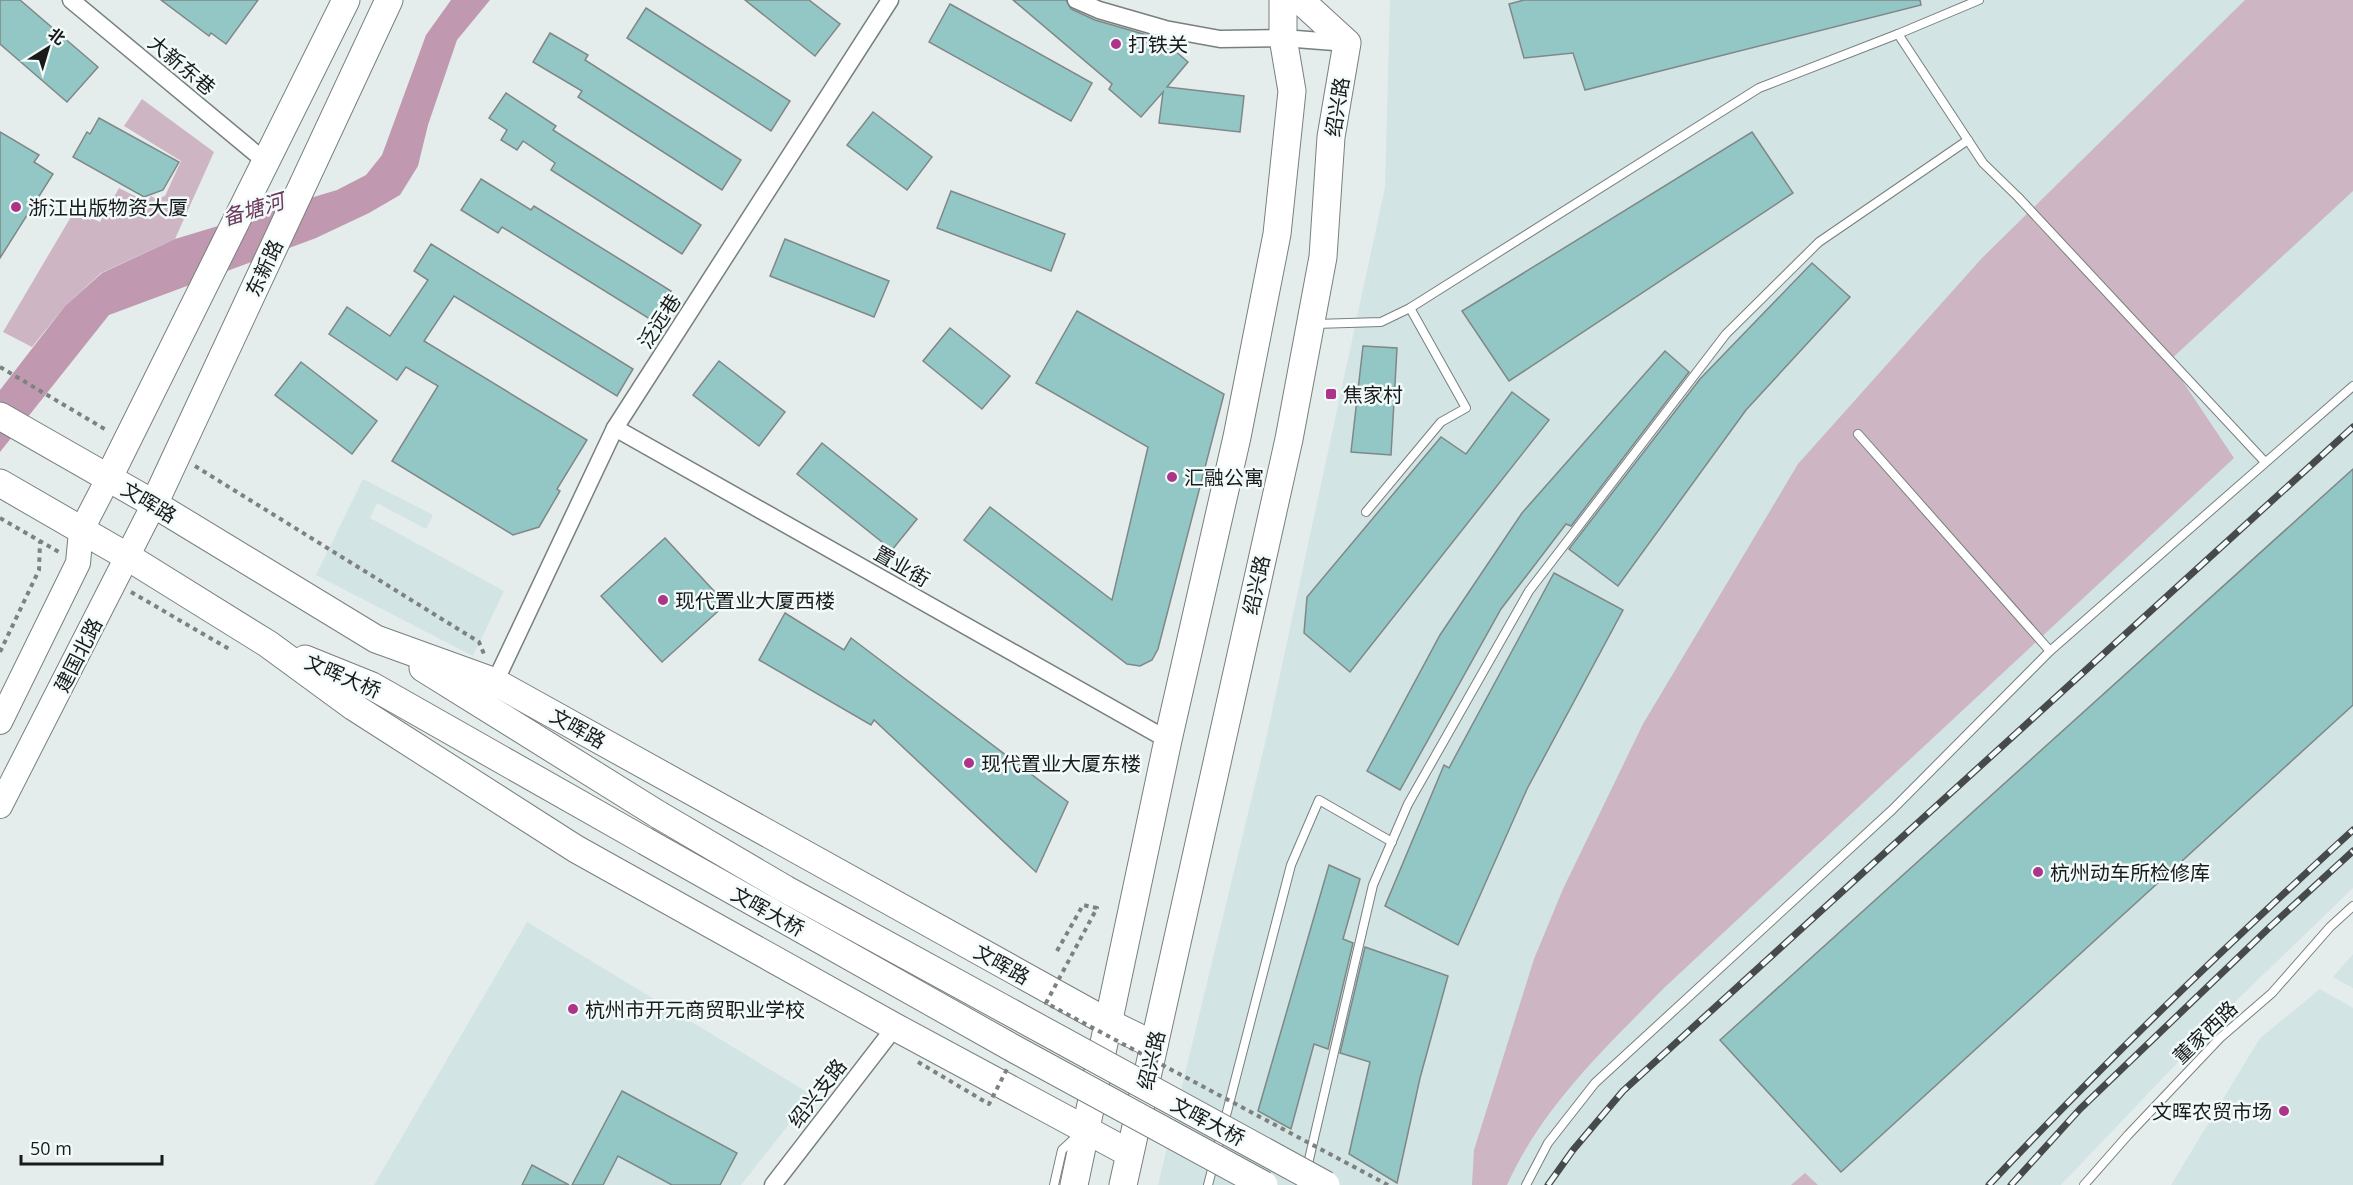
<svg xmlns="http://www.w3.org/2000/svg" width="2353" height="1185" font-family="'Open Sans','Noto Sans SC',sans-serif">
<rect width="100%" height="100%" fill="#e5edec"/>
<g fill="#d2e4e3">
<polygon points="1390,0 2353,0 2353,888 2239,998 2061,1185 1158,1185 1267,735 1385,187"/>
<polygon points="363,479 433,515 426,529 377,503 370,518 504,591 473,656 316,575"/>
<polygon points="527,922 812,1095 741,1185 374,1185"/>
<polygon points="2353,954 2353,988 2333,977"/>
<polygon points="2320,989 2353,1008 2353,1185 2171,1185 2260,1038"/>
</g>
<g fill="#cdb5c3">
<path d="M2245,0H2353V191L2169,361L2234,458L1665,987C1606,1047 1542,1107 1507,1185H1472L1474,1150L1534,959L1563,889L1643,724L1798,464L1982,258Z"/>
<polygon points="142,99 214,152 175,239 101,273 65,306 32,347 3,332 75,210 100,222 119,188 147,202 151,196 156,199 165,196 181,161 124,126"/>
<polygon points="1805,1173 1818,1185 1791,1185"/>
</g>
<polygon fill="#c099b0" points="451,0 490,0 457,40 428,125 418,166 400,195 369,213 316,238 109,315 0,452 0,390 65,306 102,273 175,239 337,190 366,175 382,155 426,35"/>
<g fill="#92c7c5" stroke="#808787" stroke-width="1.5">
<polygon points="0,0 20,0 98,67 67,102 0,44"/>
<polygon points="161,0 258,0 226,44 211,33 209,36"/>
<polygon points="745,0 809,0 840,24 815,56"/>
<polygon points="1013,0 1066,0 1071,9 1095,20 1161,39 1188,62 1167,87 1244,96 1240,132 1159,123 1163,92 1141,117 1109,89 1112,84"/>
<polygon points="1524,0 1920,0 1921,5 1585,90 1573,53 1524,58 1509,4"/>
<polygon points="950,4 1092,83 1071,121 929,42"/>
<polygon points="646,8 790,101 771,131 627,38"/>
<polygon points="550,33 588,55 585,60 741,160 722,190 578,97 582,91 533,62"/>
<polygon points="506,93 556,126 553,130 701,225 682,254 551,170 555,163 523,141 517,150 501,140 507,130 489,118"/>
<polygon points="873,112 932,157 907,190 847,145"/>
<polygon points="99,118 179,162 163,190 144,197 73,157 87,132 90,134"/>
<polygon points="0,132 39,155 34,162 53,174 0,258"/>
<polygon points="1752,132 1793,193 1509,381 1462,311"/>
<polygon points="481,179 531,210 534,206 671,291 653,321 502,227 498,233 461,210"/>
<polygon points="951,191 1065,234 1051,271 937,228"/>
<polygon points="785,239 889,281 874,317 770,276"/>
<polygon points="431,244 633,369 617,396 454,296 424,341 587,440 557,489 560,491 539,527 513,535 392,461 438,386 406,367 397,380 329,334 347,307 390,336 428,280 414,271"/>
<polygon points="1812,263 1850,297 1746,410 1618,586 1569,549 1700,379"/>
<polygon points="1077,311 1224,394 1158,649 1152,660 1140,666 1127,664 964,540 990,507 1112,600 1148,447 1036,383"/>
<polygon points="950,328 1010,376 982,409 923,361"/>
<polygon points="1363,346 1397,348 1391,455 1351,452"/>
<polygon points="1665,351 1689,372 1571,526 1566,524 1501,609 1400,790 1367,771 1440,635 1522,513"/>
<polygon points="719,361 785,412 759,446 693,395"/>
<polygon points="301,362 377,421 352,454 275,395"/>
<polygon points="1512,392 1549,420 1350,672 1304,633 1307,597 1441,437 1466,454"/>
<polygon points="822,443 917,519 892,550 797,474"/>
<polygon points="2353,469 2353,705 1841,1172 1720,1040"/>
<polygon points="665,538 726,604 662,662 601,596"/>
<polygon points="1554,573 1623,610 1527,789 1458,945 1385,906 1444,765 1449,768"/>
<polygon points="785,613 844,650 851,638 1068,802 1036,872 874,720 871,725 759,660"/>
<polygon points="1329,865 1360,879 1343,939 1353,943 1328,1049 1314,1044 1291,1129 1258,1111"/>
<polygon points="1365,947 1448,976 1420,1078 1397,1183 1349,1154 1370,1062 1340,1053"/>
<polygon points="622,1091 737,1153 720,1185 672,1185 618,1156 603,1185 572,1185"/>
<polygon points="532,1165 569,1185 522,1185"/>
</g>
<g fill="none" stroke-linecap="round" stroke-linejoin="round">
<defs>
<g id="lane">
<polyline points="1898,34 1979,0"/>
<polyline points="1315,324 1381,322 1410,308 1759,88 1898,34 1983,163 2018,197 2265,462"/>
<polyline points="1858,434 2050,651"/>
<polyline points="1366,512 1441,422 1466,408 1410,308"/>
<polyline points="1307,1168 1373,885 1408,804 1529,591 1726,334 1819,242 1968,140"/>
<polyline points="1054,1185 1062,1150 1076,1137"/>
<polyline points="1208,1185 1291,865 1319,800 1392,842"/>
<polyline points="1526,1185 1548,1143 1595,1083 1892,810 2050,651 2353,386"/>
<polyline points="2084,1185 2128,1135 2220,1038 2272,993 2330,927 2353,906"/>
</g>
<g id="street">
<polyline points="71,0 266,162"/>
<polyline points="1076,0 1099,10 1165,29 1220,39 1283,38 1347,43"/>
<polyline points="615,428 1168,740"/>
<polyline points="495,682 615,428 890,0"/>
<polyline points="773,1185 895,1027"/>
</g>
<g id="secondary">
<polyline points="0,722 78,563 81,531 109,477"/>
<polyline points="0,806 154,504"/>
</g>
<g id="primary">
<polyline points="0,416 154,504 376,639 495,682 1109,1023 1154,1045"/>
<polyline points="109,477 346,0"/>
<polyline points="0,483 128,557 268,644 354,707 576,849 895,1027 1129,1153"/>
<polyline points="154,504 389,0"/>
<polyline points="305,659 372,686 645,841"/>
<polyline points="423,668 659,815"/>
<polyline points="1074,1185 1168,740 1237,437 1277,234 1292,91 1283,38 1283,0"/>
<polyline points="1123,1185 1289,439 1323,257 1331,137 1347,43 1300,0"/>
</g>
</defs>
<use href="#lane" stroke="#787f7f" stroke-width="10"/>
<use href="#street" stroke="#787f7f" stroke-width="19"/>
<use href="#secondary" stroke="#787f7f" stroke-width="26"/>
<use href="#primary" stroke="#787f7f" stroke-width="29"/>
<g stroke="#7d8281" stroke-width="4" stroke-dasharray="4.5 4.5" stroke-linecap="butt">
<polyline points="0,367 108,431"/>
<polyline points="195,466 479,642 484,654"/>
<polyline points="0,518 59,552"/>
<polyline points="131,592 229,649"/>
<polyline points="0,652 39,570 40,541"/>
</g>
<use href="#lane" stroke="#fff" stroke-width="8"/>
<use href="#street" stroke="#fff" stroke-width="16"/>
<use href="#secondary" stroke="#fff" stroke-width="24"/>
<use href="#primary" stroke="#fff" stroke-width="27"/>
<defs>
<g id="rail">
<polyline points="1548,1185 1573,1150 1623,1091 2353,427"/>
<path d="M1989,1185C2105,1061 2228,944 2353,830"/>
<polyline points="2011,1185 2080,1109 2271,926 2353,851"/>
</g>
</defs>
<use href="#rail" stroke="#474a4a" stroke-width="7"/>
<use href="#rail" stroke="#f2fafa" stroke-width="4.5" stroke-dasharray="14" stroke-linecap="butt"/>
<defs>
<g id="primary-bridge">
<polyline points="659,815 785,889 1326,1185"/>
<polyline points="645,841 1018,1051 1264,1185"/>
</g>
</defs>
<use href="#primary-bridge" stroke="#787f7f" stroke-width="29" stroke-linecap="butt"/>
<g stroke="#7d8281" stroke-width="4" stroke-dasharray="4.5 4.5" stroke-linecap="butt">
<polyline points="1057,951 1083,905 1097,908 1046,1003 1388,1185"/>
<polyline points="918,1062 989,1104 1007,1069"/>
</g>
<use href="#primary-bridge" stroke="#fff" stroke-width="27"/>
</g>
<g fill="#ac3489" stroke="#f2fafa" stroke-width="2">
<circle cx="1116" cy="44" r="6"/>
<circle cx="16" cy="207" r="6"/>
<rect x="1325" y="388" width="12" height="12" rx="3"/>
<circle cx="1172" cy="477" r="6"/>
<circle cx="663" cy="600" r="6"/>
<circle cx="969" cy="763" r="6"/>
<circle cx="2038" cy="872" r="6"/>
<circle cx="573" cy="1009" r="6"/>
<circle cx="2284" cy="1111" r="6"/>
</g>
<g text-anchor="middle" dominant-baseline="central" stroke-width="5" stroke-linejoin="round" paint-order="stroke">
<g font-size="20" fill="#191b1b" stroke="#f2fafa" text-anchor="start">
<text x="1128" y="44">打铁关</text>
<text x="28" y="207">浙江出版物资大厦</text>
<text x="1343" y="394">焦家村</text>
<text x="1184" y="477">汇融公寓</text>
<text x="675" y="600">现代置业大厦西楼</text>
<text x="981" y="763">现代置业大厦东楼</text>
<text x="2050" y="872">杭州动车所检修库</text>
<text x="585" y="1009">杭州市开元商贸职业学校</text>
<text x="2272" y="1111" text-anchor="end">文晖农贸市场</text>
</g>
<g font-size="20" fill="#191b1b" stroke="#f2fafa">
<text transform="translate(182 65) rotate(40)">大新东巷</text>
<text transform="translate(1337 107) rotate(-81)">绍兴路</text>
<text transform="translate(264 268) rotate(-65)">东新路</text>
<text transform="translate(659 321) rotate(-57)">泛远巷</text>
<text transform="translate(149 502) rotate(31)">文晖路</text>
<text transform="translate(902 566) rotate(30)">置业街</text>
<text transform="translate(1256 585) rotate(-78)">绍兴路</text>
<text transform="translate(78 655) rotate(-63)">建国北路</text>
<text transform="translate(343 676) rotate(23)">文晖大桥</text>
<text transform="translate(578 728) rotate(29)">文晖路</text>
<text transform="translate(768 911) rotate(29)">文晖大桥</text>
<text transform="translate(1002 964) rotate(29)">文晖路</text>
<text transform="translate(2205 1032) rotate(-44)">董家西路</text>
<text transform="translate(1151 1060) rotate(-77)">绍兴路</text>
<text transform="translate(817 1093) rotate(-52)">绍兴支路</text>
<text transform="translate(1208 1121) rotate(28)">文晖大桥</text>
</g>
<g font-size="21" font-style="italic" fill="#6d395b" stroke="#f2fafa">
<text transform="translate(253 209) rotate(-17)">备塘河</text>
</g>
</g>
<g transform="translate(48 48) rotate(37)" stroke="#f2fafa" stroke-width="4.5" paint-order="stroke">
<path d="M0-4.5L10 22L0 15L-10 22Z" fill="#191b1b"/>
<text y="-9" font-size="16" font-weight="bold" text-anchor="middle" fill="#191b1b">北</text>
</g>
<path d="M21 1155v9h141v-9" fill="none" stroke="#191b1b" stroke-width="3"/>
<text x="30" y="1155" font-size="18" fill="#191b1b" stroke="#f2fafa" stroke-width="4.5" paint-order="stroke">50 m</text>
</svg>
